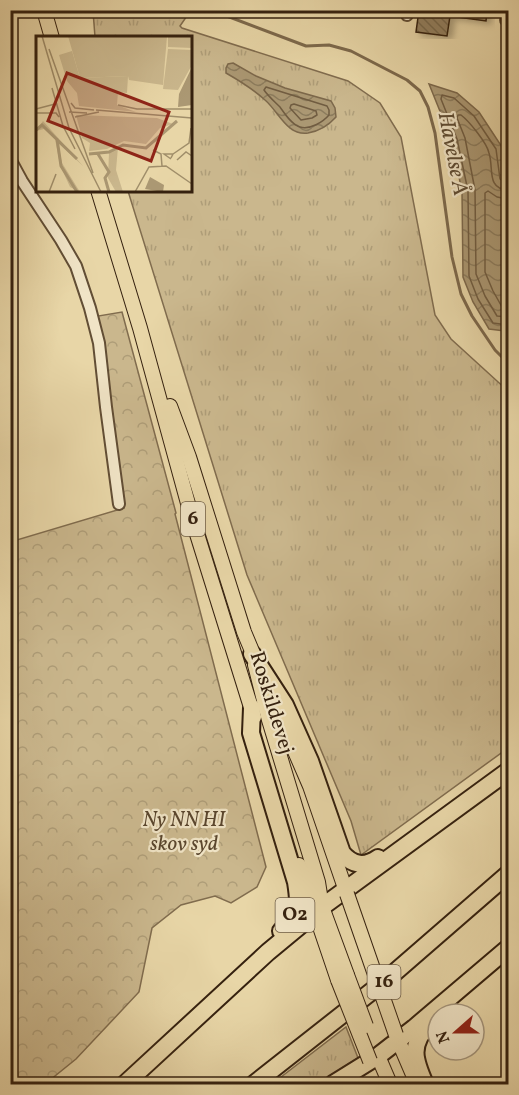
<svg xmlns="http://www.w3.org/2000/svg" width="519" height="1095" font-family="Vollkorn,serif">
<defs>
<pattern id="grass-tufts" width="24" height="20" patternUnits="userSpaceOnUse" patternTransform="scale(1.5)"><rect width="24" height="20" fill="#cab78d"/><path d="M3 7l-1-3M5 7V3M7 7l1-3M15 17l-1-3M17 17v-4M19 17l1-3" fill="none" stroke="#ae9d78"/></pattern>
<pattern id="forest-crowns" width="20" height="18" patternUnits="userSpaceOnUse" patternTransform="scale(1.5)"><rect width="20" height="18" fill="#cab78d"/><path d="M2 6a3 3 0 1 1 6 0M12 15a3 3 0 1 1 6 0" fill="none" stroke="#ae9d78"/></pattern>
<pattern id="water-waves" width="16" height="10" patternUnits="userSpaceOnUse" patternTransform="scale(1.5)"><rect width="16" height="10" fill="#ab9873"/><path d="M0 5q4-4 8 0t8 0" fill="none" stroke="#8c7c5d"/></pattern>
<pattern id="building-back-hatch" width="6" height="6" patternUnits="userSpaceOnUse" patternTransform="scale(1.5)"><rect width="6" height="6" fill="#927f5e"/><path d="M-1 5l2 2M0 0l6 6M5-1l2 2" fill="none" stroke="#78684c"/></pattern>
<filter id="shadow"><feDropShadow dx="5" dy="3" stdDeviation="3" flood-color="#0004"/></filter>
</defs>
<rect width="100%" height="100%" fill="#e8d6a7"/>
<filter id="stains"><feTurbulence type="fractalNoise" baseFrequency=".00333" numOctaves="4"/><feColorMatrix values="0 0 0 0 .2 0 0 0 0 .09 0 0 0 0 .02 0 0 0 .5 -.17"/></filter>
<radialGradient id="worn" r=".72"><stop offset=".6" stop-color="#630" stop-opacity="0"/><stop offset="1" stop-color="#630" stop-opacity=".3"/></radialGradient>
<g fill="url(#grass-tufts)" stroke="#806c4e" stroke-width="1.5">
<polygon points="93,11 188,11 189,13 180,26 182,28 348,81 380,103 401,137 435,315 451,339 508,391 508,748 361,855 351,821 247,575 128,191 190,190 190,38 95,37"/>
<polygon points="346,1027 358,1058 317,1084 272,1084"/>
</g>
<polygon fill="url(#forest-crowns)" stroke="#806c4e" stroke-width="1.5" points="122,312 176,513 175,514 266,867 257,887 231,903 215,896 181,905 152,928 139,992 76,1059 45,1084 11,1084 10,542 124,508 98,316"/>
<g fill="url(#water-waves)" stroke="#7c684b" stroke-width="1.5">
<path d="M233,63L256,76L285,88L331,101L335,108L336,117C328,126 320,131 308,133C287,136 279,112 265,100C253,89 240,81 226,73V68L228,64Z"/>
<polygon points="429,84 457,93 479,112 502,147 508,202 508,329 505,331 489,329 473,302 463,277 462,192 452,141"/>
</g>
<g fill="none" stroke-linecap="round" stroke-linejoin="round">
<g stroke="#705c41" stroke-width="1.5">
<path d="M266,87L327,106L329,110V115C323,122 310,130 300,127C292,125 285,114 280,107C275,102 268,96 264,90Z"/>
<polygon points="294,104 316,111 317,115 312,118 301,120 290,108 291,105"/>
<polyline points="508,183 504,182 500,179 496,149 474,116 454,98 442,95 441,99 457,139 468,191 469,276 478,299 493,323 508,325"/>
<path d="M508,190C486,189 494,168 489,153C487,143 469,121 461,115H458L457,118L465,138L475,190L476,274L485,296L497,316L508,317"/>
<polyline points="508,199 497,197 488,191 485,193 485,272 493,291 502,307 508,308"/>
</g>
<polyline stroke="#7c684b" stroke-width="3" points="211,10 306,46 329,45 351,51 407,80 420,91 428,107 435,133 452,257 461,294 472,316 495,350 508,363"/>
</g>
<polygon fill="url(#building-back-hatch)" stroke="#35210f" stroke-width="1.5" filter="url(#shadow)" points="419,10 487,10 486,21 450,16 447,36 416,32"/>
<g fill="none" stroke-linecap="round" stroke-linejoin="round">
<defs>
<g id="minor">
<polyline points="407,15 408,10"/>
<polyline points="506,20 508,20"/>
<polyline points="10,159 22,181 61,240 76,266 90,308 99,343 106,407 119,504"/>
</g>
<g id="major">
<polyline points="44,10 52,38"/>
<polyline points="98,190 140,328 192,518 254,717"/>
<polyline points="170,406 189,457 244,632 257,663"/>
<polyline points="255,665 269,720 318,882 322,907 347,975"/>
<polyline points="268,689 310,786 347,894"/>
<polyline points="299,865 338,980"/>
<polyline points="396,1035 417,1084"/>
<polyline points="378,1056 390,1084"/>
</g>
<g id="highway">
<path d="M252,654L285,705L310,761L342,853C353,866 365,867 378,858"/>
<path d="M252,708L251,733L296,882C300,907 300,913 281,931"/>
<polyline points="125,1084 268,952 326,904 508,771"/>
<polyline points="254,1084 386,980 508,874"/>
<polyline points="333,1084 378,1056 414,1028 508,948"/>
<path d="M425,1084C414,1059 409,1045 430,1023"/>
</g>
</defs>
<use href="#minor" stroke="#624e35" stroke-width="14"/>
<use href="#major" stroke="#35210f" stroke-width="16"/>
<use href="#highway" stroke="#35210f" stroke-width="20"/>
<use href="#minor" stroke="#f0e4c6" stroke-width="10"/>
<use href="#major" stroke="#e8d6a7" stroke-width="14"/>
<use href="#highway" stroke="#e8d6a7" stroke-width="16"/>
<defs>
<g id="major-bridge">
<polyline points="347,894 396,1035"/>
<polyline points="347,975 366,1026"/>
<polyline points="338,980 370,1061"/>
</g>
</defs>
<use href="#major-bridge" stroke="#35210f" stroke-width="16" stroke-linecap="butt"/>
<use href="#major-bridge" stroke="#e8d6a7" stroke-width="14"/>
</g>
<g text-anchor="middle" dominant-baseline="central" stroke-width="4.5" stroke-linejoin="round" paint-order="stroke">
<g fill="#f0e4c6" stroke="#6d5c46" stroke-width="1.5">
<rect x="181" y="502" width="24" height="34" rx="4.5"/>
<rect x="275.5" y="898" width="39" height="34" rx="4.5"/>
<rect x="367.5" y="965" width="33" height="34" rx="4.5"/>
</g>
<g font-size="20" font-weight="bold" fill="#35210f">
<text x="193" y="519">6</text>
<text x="295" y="915">O2</text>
<text x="384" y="982">16</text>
</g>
<g font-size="21" fill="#35210f" stroke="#f0e4c6">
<text transform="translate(271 703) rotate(73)">Roskildevej</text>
</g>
<g font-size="21" font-style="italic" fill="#5a462e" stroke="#f0e4c6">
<text x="184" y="820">Ny NN HI<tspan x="184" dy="24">skov syd</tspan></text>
</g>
<g font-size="22" font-style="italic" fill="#5e4b32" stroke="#f0e4c6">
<text transform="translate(452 154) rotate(79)">Havelse Å</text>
</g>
</g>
<g transform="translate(36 36)">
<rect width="156" height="156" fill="#e8d6a7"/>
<path d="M32,0H131L127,49L93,44L92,40L44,42ZM132,0H156V12L132,11ZM132,13L156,14V29L142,54L127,53ZM40,79L121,82L137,88L124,92L110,108L88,105L71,113L53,115L54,107L46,102ZM7,85L47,130L22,107L26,127L44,156L34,151L24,129L19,103L8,93L0,95Z" fill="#cab78d"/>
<path d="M36,15L44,42L92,40L91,57L82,56L81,69L100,76L43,70L41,57L31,45L23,19Z" fill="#cab78d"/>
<path d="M82,111L80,134L87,156H80L72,142L73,117Z" fill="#cab78d"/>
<path d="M156,31V69L142,71L143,58ZM114,141L128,149L127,156L109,153Z" fill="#ab9873"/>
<path fill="none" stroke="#ab9873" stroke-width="3" d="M0,94L6,89L41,123M21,103L25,130L41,156M53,118L73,116L87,109L110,112L141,85M62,118L73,136L69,142L73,156"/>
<path fill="none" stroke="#a08e6a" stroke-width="1.5" d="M6,0L33,92L65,156M13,13L57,137M16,52L27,90L39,113M35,67L39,72L58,74M82,69L101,73H156M0,73L19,68M60,74L156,82M33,76L51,77M0,77H20L23,81M39,81L63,76M117,114L125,118L126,130M137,118L153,107L155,92M135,123L128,118H137L135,122M141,124L150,116L156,120M13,156L20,138M99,156L113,131L130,130L156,148"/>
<path fill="#8f2418" fill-opacity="0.15" stroke="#8f2418" stroke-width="3" d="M31,37L133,76L115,125L12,85Z"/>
<rect width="156" height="156" fill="none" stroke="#35210f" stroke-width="3"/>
</g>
<rect width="519" height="1095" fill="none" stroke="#e8d6a7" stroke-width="36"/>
<rect x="12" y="12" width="495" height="1071" fill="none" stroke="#35210f" stroke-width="3"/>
<rect x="18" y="18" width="483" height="1059" fill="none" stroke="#35210f" stroke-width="1.5"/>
<g transform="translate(456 1032) rotate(249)"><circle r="28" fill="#f0e4c6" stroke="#a5967d" stroke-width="1.5"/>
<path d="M0-4.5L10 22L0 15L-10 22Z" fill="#8f2418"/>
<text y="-9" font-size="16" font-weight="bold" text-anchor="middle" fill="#35210f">N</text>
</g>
<rect width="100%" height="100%" filter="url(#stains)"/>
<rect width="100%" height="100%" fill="url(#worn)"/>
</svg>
